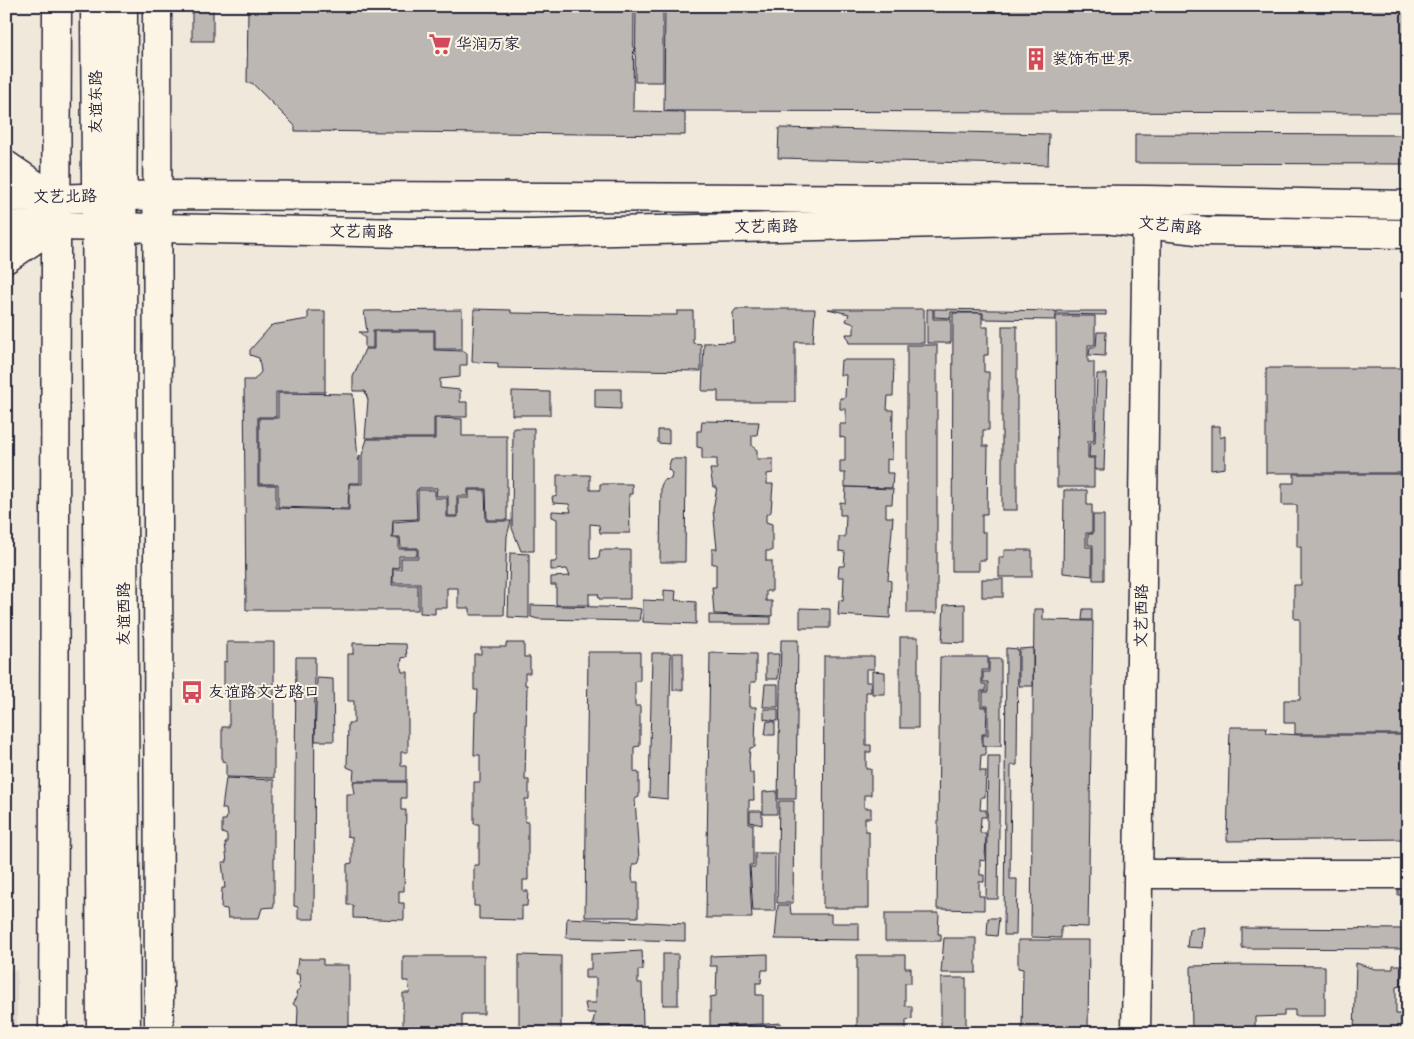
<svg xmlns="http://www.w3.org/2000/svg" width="1414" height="1039" font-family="'Balsamiq Sans','LXGW WenKai TC',sans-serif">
<rect width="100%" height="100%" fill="#efe8db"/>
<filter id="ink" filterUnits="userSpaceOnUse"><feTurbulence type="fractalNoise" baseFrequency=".02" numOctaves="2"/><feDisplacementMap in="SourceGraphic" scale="10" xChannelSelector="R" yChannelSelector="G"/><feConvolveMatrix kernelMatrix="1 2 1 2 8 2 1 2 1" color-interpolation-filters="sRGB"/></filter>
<g filter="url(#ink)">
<polygon fill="#e0d9cf" points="6,970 17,971 17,1033 6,1033"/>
<g fill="#bcb7b3" stroke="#22223b">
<rect x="192" y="6" width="21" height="35"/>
<polygon points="248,6 634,6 633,111 685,112 685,135 295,131 295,126 252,83 247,83"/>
<polygon points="636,6 663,6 663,82 635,82"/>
<polygon points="665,6 1408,6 1408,113 664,111"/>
<polygon points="779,128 1049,134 1048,165 778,158"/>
<polygon points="1135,134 1408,135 1408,164 1135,163"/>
<polygon points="474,309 511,310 511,313 667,315 677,315 677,311 693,311 693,343 701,344 701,371 498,368 498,363 472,362"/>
<polygon points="736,309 815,309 813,342 795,342 795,402 718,402 718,391 702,391 704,343 734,342 733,313"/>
<polygon points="828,309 924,309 924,343 849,343 846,334 854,334 854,324 846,321 849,314"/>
<polygon points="927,309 933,309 933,319 951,319 951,343 927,343"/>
<polygon points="934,309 1056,311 1056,320 983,319 983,313 951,312 951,318 934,317"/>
<polygon points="462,310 462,349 435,349 435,330 373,330 373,348 365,348 365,337 359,332 367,332 364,311"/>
<polygon points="308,311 325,311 325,392 276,392 276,417 258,417 258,485 276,485 276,508 349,510 349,484 362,484 362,455 367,439 435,439 435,418 462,419 462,436 507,436 507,520 487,520 486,489 468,489 468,496 457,496 457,516 448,516 448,496 436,496 437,488 419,488 416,491 417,519 393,520 392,538 399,538 399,549 417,549 417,556 399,556 399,567 393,568 392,585 418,585 418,610 246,610 244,380 254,380 261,372 259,358 250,355 250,350 272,325 308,319"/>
<polygon points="1057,311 1106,311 1106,315 1057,314"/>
<polygon points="953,313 982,313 982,327 988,327 988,355 984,355 984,372 989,372 989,430 983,430 983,446 988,446 987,514 982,514 982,532 986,532 986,560 979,560 979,571 952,571"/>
<polygon points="1056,316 1095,316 1095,345 1088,345 1088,362 1094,362 1094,441 1088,441 1088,458 1094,458 1094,487 1057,487"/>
<rect x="1002" y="326" width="15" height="184"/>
<polygon points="374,331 434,331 434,350 464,351 467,353 467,365 460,365 460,377 440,379 440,388 460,390 460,402 467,402 467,417 434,417 434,438 365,438 368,400 365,391 353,391 353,377 365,349 374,349"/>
<polygon points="1097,332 1106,332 1105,356 1089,355 1090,347 1096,347"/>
<rect x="907" y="345" width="30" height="268"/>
<polygon points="841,360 894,360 893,396 888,396 887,410 893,410 892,460 887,459 887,473 893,473 892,488 845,487 845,473 840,473 840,461 845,461 845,438 840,437 840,424 846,424 846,409 840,409 840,398 845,398 846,375 840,375"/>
<rect x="1266" y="368" width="142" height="105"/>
<polygon points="1097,374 1107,374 1104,470 1095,470 1095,457 1089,457 1090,443 1095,443"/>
<polygon points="595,389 621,389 621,409 595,408"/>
<polygon points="512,391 550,392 550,415 512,415"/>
<polygon points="278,393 353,394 358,461 360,455 360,483 349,483 348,509 278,507 278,484 259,484 259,418 278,418"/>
<polygon points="702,421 759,422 757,435 752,435 752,446 757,450 757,459 773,459 773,473 767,474 767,484 773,484 771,512 766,515 766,522 772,524 772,551 766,551 766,561 772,561 772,591 766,591 766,601 772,601 772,616 714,614 712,587 716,587 716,564 712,564 712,549 717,549 713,510 717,487 713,487 710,469 717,469 717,459 702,459 702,448 697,447 697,431 701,431"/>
<polygon points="1211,426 1220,426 1220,438 1225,436 1225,468 1211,470"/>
<polygon points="513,428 534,428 534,551 521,551 512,528"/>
<polygon points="658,430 669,430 669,444 658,443"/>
<polygon points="671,459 686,459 685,562 660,562 661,486 664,480 671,479 672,473 668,469"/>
<polygon points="1294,474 1408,474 1408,734 1295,734 1295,723 1284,723 1284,700 1300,700 1300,619 1294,619 1294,585 1301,585 1301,547 1297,547 1297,505 1282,505 1282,483 1294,483"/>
<polygon points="557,475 590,475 590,490 600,490 600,484 632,484 632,494 629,494 630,533 600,533 599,525 590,524 590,559 599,558 600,550 630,550 630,599 599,599 598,594 589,594 589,605 556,605 556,585 551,585 551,577 570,576 567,569 551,570 551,562 555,562 557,559 557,519 552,517 552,511 571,512 569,504 553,503 552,497 557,496"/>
<polygon points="846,487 893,489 892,504 886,504 886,517 893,517 888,580 891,581 890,618 838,615 839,600 843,601 844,577 838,577 839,566 844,566 845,552 839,551 839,537 845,537 846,515 840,515 840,502 845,503"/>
<polygon points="418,490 435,490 435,498 447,498 447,517 458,517 458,498 469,498 469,490 485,490 486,521 511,521 507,536 504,615 470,615 470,608 458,608 458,588 447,588 447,608 435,608 435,614 420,613 420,583 393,583 393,569 401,569 401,558 418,558 418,548 401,548 400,537 393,537 393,522 418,520"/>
<polygon points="1064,490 1087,490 1087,505 1092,505 1092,533 1086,533 1086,547 1092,547 1092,576 1063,573"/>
<polygon points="1093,515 1104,515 1104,580 1093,580 1093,545 1088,545 1088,534 1093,534"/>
<polygon points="1004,550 1032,550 1032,577 999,577 999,557 1004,557"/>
<polygon points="510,553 529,554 529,618 508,617"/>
<rect x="982" y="579" width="21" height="18"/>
<polygon points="664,590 676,591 675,600 696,602 696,624 643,622 643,600 664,601"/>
<polygon points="965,604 965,643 942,642 944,605"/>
<polygon points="531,605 634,608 641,609 639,621 538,619 531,617"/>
<polygon points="800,608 830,609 830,628 800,628"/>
<polygon points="1034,609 1043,609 1043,620 1093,621 1088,927 1061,926 1061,938 1031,937"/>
<polygon points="1083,609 1092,609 1092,620 1082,620"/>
<polygon points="709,615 771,617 771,624 709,624"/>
<rect x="900" y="637" width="18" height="91"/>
<polygon points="781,640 798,640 796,799 778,799"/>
<polygon points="227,642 274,642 274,778 226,777 226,762 222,761 222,727 229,727 229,694 224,694 224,661 227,662"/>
<polygon points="353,643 406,644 407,657 402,658 401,666 402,672 408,672 408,752 401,752 401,766 406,766 406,781 353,781 354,770 347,767 348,723 354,723 354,701 348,701 348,654 353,654"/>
<polygon points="506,643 524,643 524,657 530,657 530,673 525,673 525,685 527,685 525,780 529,780 529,799 525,799 525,822 528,822 528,880 523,880 523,891 528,891 527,906 522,906 522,920 479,919 479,906 474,906 474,865 479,865 479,824 474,824 474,782 480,782 480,755 474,755 475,712 477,712 478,690 474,690 474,654 481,654 481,647 506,647"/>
<polygon points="1006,648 1018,649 1017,765 1011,765 1010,879 1017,879 1016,935 1004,935"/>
<polygon points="1033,648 1033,686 1019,686 1019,649"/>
<polygon points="588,652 640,652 640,681 635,681 635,706 640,706 640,746 634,747 634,771 639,773 639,797 635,799 639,859 637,864 633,864 632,877 633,882 638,882 638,917 585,917"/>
<polygon points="652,653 671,653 668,799 649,797"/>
<rect x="673" y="653" width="10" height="37"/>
<polygon points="710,653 756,654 756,682 751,682 750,699 750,707 756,707 755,747 750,748 749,761 750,773 753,773 754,800 749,800 749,824 753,824 753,865 749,865 752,918 706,918"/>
<polygon points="766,654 779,654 778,679 766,679"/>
<polygon points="824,656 874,656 874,669 866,669 866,682 871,682 871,692 866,692 866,745 871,745 871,752 866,752 866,769 871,769 871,795 864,795 864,808 871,808 871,818 865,818 865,831 869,831 869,908 823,908"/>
<polygon points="296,657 315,657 314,919 298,919 298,907 294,906"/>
<polygon points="940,657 988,657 988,670 982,670 982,684 986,684 986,691 981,691 981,707 987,707 986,734 982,734 982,746 986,746 986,755 981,755 980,771 986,771 985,797 981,797 980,810 986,810 986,817 981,817 980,833 986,833 985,861 980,860 980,875 984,875 984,882 979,882 979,896 984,896 984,910 937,909"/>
<polygon points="989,659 1001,659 1001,746 983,746 983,735 988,735 988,706 983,706 983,692 988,692 988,682 983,682 983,672 989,672"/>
<polygon points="872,671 885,672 885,694 872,694"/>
<polygon points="317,678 333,679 334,741 315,741"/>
<polygon points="765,684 778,684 778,707 763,707"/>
<polygon points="764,709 778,709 778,721 764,719"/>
<polygon points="767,721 775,722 775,735 765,735"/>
<polygon points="1230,727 1266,727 1267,733 1300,735 1408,735 1408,839 1227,841"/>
<polygon points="988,756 1000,756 998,899 986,899"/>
<polygon points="226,778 274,780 274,907 262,908 259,918 228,918 227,909 221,908 222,888 225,888 222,862 227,862 225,843 227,843 227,835 222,833 222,820 226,820 227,815 226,809 222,809"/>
<polygon points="353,782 406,782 406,798 401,798 401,810 406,810 404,891 399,891 399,903 404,903 404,920 353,918 353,905 347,905 347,864 352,863 352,837 347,836 347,794 355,794"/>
<polygon points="777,791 777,814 763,814 763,792"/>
<polygon points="779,801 794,801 793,903 777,903"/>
<polygon points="750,811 762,811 762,825 750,822"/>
<polygon points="755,853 775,853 775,911 753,911 750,867 755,867"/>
<rect x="1398" y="889" width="10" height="6"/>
<polygon points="778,905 790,905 791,914 831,914 831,923 859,923 859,940 775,939"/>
<polygon points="885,913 939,913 938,934 941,934 941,941 885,941"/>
<polygon points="567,918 685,924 685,941 566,938"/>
<polygon points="988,918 999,918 997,936 987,935"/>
<polygon points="1204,927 1202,948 1187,947 1189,929"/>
<polygon points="1242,928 1408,929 1408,949 1242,948"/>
<polygon points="944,938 976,938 976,973 941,973"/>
<polygon points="1018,940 1089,940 1088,1033 1022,1033 1023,969 1018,968"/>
<polygon points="642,951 643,970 638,970 638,983 642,983 643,1026 592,1027 595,1013 587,1013 585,1003 596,1003 596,978 585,978 585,969 591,969 591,954"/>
<rect x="663" y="954" width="15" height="51"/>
<polygon points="768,954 768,970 762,970 761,983 756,983 756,995 763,995 763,1024 710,1026 710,997 716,996 717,966 710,966 710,956"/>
<polygon points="519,955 561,956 561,1033 519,1033"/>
<polygon points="857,955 905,955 905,968 911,968 911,983 905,983 905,1006 912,1006 912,1019 906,1020 906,1033 857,1033"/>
<polygon points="403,956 484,956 484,1014 462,1014 462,1030 483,1030 483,1033 403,1033 403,993 410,993 408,981 403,981"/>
<polygon points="298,959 323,959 323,965 349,965 349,1033 297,1033 298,1008 293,1004 297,997 296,992 301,987 298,983 300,983 299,974 296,974"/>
<polygon points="1356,963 1375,969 1393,969 1393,965 1403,965 1401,986 1396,987 1396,1014 1401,1014 1401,1033 1354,1033"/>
<polygon points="1241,965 1325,966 1325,1016 1295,1016 1295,1010 1284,1010 1284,1016 1255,1017 1255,1033 1192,1033 1191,966"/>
<rect x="941" y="978" width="25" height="55"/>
<polygon points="781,1023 781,1033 728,1033 728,1027"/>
<polygon points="661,1026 661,1033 614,1033 614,1029"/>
</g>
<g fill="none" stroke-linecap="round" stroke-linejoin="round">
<defs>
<g id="minor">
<polyline points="157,6 159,1033"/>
<polyline points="6,165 56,199"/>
<polyline points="6,259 56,225"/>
<polyline points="1138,874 1408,874"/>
<polyline points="53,1033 57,6"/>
<polyline points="1136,1033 1147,202"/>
</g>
<g id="major">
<polyline points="95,6 101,1033"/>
<polyline points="123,6 122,350 126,1033"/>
<polyline points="6,197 56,199 158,195 1147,200 1408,205"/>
<polyline points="6,225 408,233 532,233 1105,219 1205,231 1408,234"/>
</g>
</defs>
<use href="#minor" stroke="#22223b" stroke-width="31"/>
<use href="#major" stroke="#22223b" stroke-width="31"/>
<use href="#minor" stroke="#fcf5e5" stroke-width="28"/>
<use href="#major" stroke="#fcf5e5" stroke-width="28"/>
</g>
</g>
<defs>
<symbol id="supermarket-bare" viewBox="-9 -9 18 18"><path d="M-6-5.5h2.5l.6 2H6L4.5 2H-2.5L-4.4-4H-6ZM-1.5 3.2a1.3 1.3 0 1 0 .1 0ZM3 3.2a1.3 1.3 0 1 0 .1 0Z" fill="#d1495b" stroke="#fcf5e5" stroke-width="2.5" paint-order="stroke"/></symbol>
<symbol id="building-bare" viewBox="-9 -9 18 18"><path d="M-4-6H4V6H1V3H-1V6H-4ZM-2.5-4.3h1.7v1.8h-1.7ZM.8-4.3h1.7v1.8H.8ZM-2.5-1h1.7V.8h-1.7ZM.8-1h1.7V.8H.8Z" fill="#d1495b" stroke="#fcf5e5" stroke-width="2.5" paint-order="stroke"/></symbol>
<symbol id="bus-bare" viewBox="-9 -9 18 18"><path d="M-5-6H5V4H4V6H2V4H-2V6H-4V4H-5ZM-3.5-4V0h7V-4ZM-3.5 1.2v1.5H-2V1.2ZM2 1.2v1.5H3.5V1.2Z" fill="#d1495b" stroke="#fcf5e5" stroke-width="2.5" paint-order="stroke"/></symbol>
</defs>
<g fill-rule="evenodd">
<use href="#supermarket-bare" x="424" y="28" width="32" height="32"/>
<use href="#building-bare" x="1020" y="43" width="32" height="32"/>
<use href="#bus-bare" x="176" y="676" width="32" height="32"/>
</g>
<g text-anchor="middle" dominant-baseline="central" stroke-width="4" stroke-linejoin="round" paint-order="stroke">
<g font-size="16" fill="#22223b" stroke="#fcf5e5" text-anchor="start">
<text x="456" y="44">华润万家</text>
<text x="1052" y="59">装饰布世界</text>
<text x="208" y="692">友谊路文艺路口</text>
</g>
<g font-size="16" fill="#22223b" stroke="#fcf5e5">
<text transform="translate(96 102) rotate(-90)">友谊东路</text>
<text transform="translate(65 197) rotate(-1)">文艺北路</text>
<text transform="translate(1170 226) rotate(6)">文艺南路</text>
<text transform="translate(766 227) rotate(-1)">文艺南路</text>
<text transform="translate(361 232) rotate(1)">文艺南路</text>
<text transform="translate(124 614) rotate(-90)">友谊西路</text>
<text transform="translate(1142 616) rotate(-89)">文艺西路</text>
</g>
</g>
<rect width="1414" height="1039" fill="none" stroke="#fcf5e5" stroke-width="25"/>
<rect x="12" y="12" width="1389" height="1014" fill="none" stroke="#22223b" stroke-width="2" filter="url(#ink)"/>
</svg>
